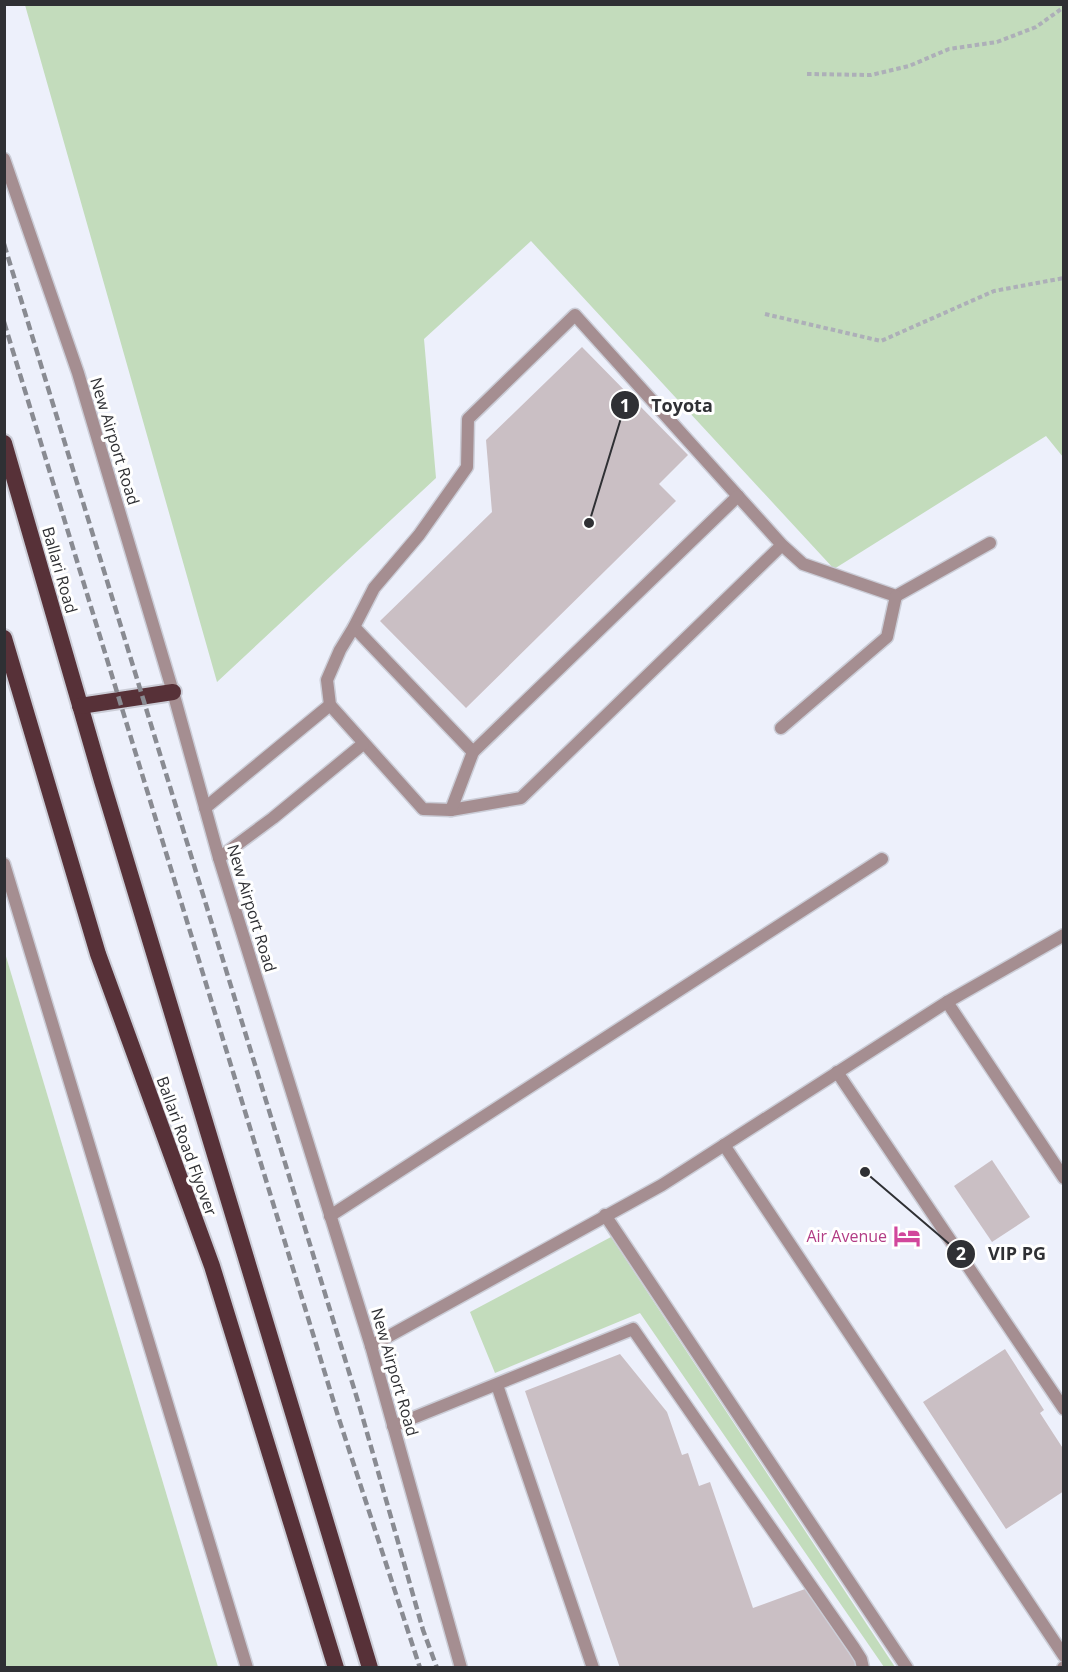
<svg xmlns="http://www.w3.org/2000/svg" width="1068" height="1672" font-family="'Open Sans',sans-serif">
<rect width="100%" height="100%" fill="#edf0fb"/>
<g fill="#c3dcbc">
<polygon points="25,5 1063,5 1063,457 1046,436 834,569 531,241 424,339 436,478 217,682"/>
<polygon points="4,953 5,953 218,1667 5,1667"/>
<polygon points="611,1237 895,1667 884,1667 640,1313 495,1373 470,1312"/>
</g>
<g fill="#cabfc4">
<polygon points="582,347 688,455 659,484 676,501 466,708 380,621 492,512 486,440"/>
<polygon points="992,1160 1030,1217 992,1242 954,1186"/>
<polygon points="1005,1349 1044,1410 1040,1413 1064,1450 1064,1491 1006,1529 923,1402"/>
<polygon points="620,1354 667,1412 682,1455 688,1453 699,1486 710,1482 753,1608 805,1589 855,1662 855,1668 620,1668 525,1391"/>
</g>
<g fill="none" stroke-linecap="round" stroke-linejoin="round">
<defs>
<g id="service">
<polyline points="782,545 521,798 451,810 423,809 330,705 327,680 340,650 354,627 374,588 419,535 467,467 468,419 575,315 782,545 803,564 896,596 990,543"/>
<polyline points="354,627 473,752"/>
<polyline points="781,728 887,637 896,596"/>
<polyline points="205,808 330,705"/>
<polyline points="451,810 473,752 738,496"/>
<polyline points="219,858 273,818 363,744"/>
<polyline points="497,1385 593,1668"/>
<polyline points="393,1426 633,1329 854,1648 861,1659 863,1668"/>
</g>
<g id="minor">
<polyline points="947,1002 1064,1178"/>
<polyline points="837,1072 1064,1409"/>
<polyline points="724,1145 1064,1656"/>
<polyline points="605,1215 907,1668"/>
<polyline points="330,1216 882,859"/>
<polyline points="371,1346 662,1185 947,1002 1064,935"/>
<polyline points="1063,1668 1064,1667"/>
</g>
<g id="tertiary">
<polyline points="4,159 78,373 173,692 219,858 371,1346 461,1668"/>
<polyline points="4,864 247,1668"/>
</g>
<g id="trunk">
<polyline points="4,443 102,781 370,1668"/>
<polyline points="4,638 98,954 212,1266 336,1668"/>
<polyline points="80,706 173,692"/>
</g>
</defs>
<use href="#service" stroke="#cbcdd7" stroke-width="15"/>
<use href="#minor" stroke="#cbcdd7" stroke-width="15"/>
<use href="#tertiary" stroke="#cbcdd7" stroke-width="15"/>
<use href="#trunk" stroke="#cbcdd7" stroke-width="20"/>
<g stroke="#adafb8" stroke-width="4" stroke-dasharray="4.5 3" stroke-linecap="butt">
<polyline points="807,74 871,75 909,66 949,49 997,42 1036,27 1064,7"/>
<polyline points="765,314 881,341 994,291 1064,278"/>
</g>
<use href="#service" stroke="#a58e91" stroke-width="12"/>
<use href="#minor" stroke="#a58e91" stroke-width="12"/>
<use href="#tertiary" stroke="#a58e91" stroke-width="12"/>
<use href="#trunk" stroke="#573138" stroke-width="16"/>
<g stroke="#898b92" stroke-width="4.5" stroke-dasharray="9 4.5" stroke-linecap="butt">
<polyline points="4,244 360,1408 423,1630 437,1668"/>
<polyline points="4,322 338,1416 420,1668"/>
</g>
</g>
<defs>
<symbol id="hotel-bare" viewBox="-9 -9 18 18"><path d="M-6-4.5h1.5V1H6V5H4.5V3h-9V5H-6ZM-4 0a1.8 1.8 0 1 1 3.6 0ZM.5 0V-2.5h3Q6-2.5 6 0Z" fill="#d1479c" stroke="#fff" stroke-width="2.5" paint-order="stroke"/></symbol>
</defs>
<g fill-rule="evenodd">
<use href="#hotel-bare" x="888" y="1217" width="38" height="38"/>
</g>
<g text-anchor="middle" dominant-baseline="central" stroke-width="6" stroke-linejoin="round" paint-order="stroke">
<g font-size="16" fill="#2f3034" stroke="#fff">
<text transform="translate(115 441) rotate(73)">New Airport Road</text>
<text transform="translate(60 570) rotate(74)">Ballari Road</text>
<text transform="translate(252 908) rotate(73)">New Airport Road</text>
<text transform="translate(187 1146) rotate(70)">Ballari Road Flyover</text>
<text transform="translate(395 1372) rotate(74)">New Airport Road</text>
</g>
<g font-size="16" fill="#b23c85" stroke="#fff" text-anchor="end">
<text x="887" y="1236">Air Avenue</text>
</g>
</g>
<path fill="none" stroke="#2f3034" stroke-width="2" d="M589 523L625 405M865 1172L961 1254"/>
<g fill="#2f3034" stroke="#fff" stroke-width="2">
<circle cx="589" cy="523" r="6"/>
<circle cx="865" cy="1172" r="6"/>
<circle cx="625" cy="405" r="15"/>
<circle cx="961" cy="1254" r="15"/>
</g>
<g font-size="18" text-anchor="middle" font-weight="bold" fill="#fff">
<text x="625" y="412">1</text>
<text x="961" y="1260">2</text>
</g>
<g font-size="18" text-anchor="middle" font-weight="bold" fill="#2f3034" stroke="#fff" stroke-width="6" stroke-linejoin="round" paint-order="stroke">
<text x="682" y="412">Toyota</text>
<text x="1017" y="1260">VIP PG</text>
</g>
<rect width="1068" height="1672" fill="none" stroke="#2f3034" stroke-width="12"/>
</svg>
